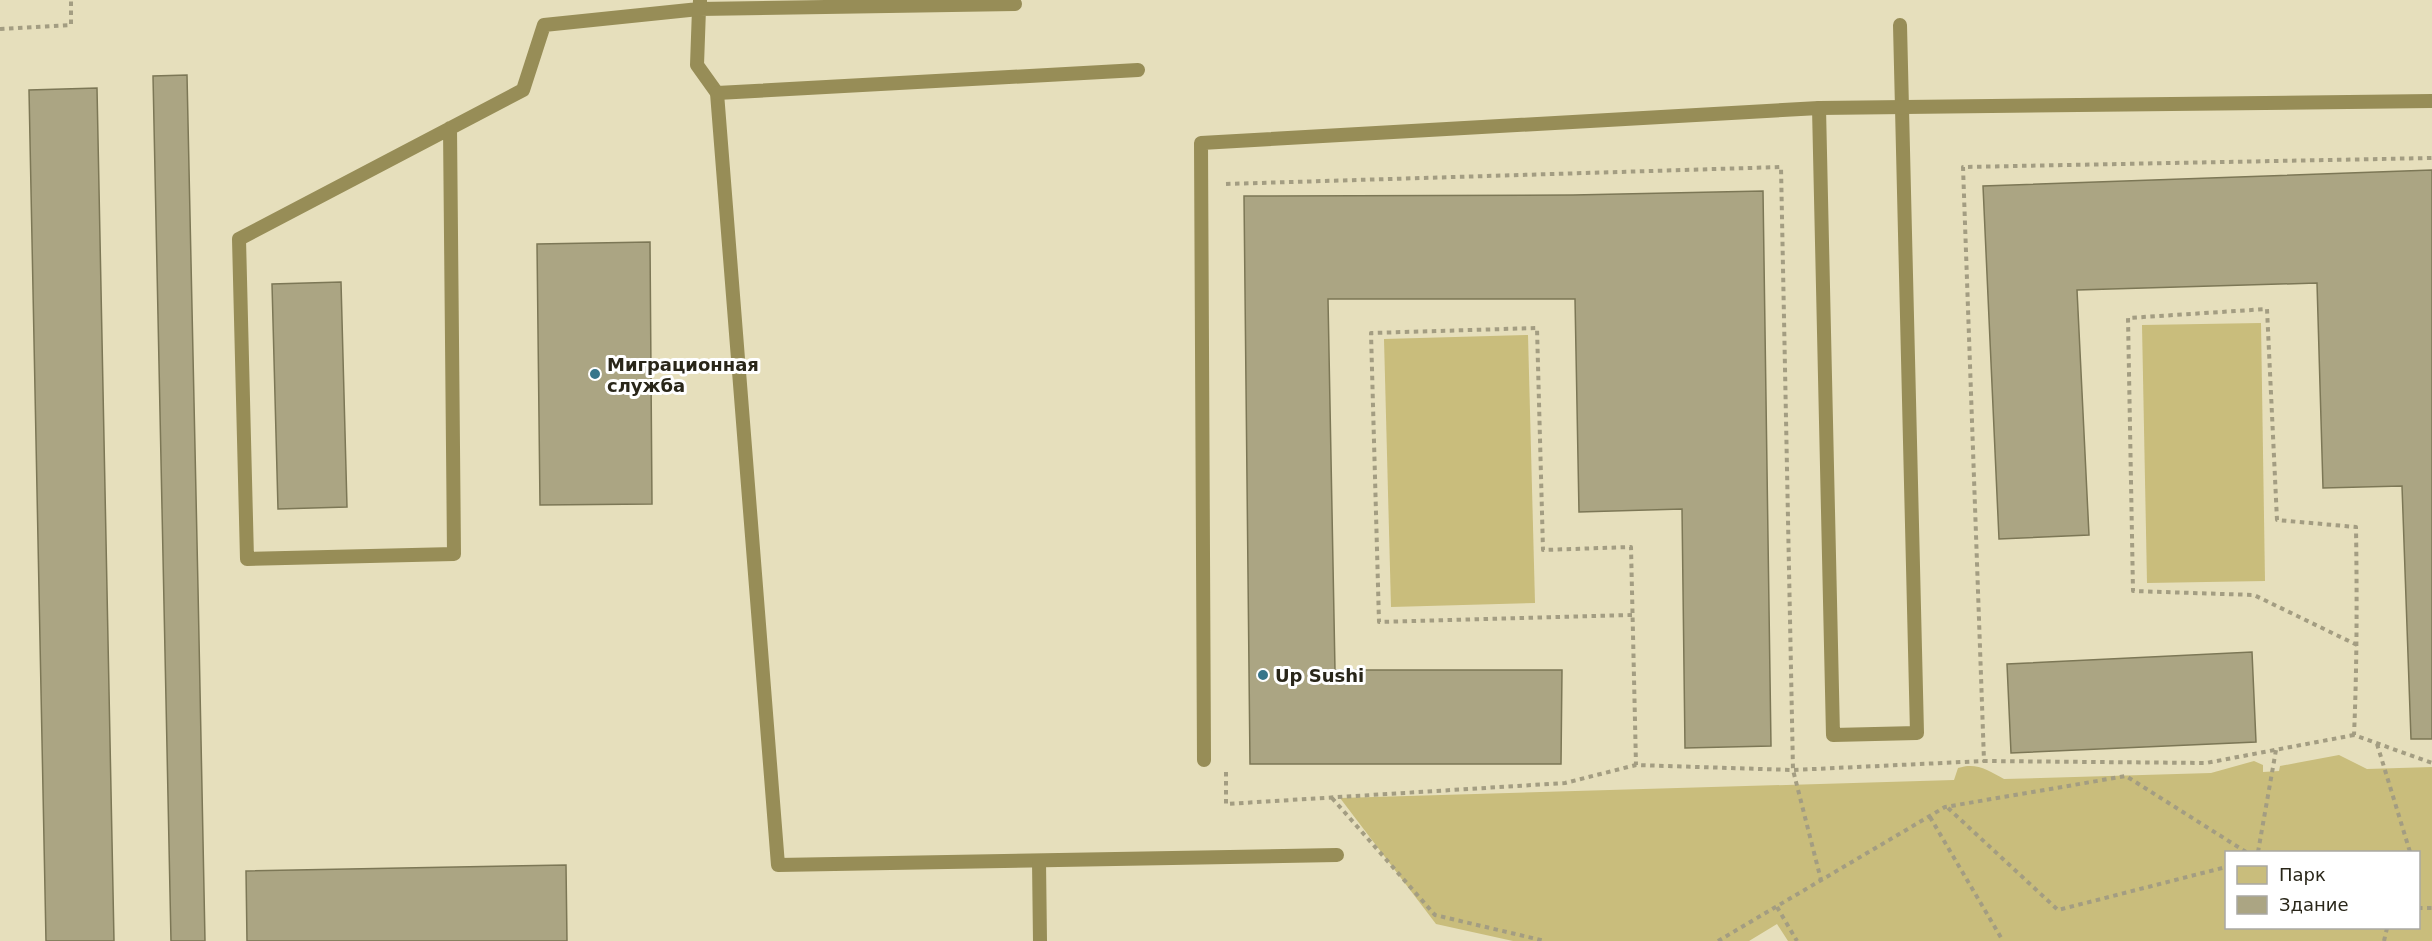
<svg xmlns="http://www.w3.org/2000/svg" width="2432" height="941" font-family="'DejaVu Sans',sans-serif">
<rect width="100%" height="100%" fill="#e6dfbc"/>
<g fill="#c9bd7c" fill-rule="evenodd">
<polygon points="2261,323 2265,581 2147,583 2142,325"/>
<polygon points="1528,335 1535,603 1391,607 1384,339"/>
<path d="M2339,755L2367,769L2432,767V941H1788L1777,924L1749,941H1513L1436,924L1340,798L1954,780L1958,768C1976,762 1988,770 2004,779L2211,773L2254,761L2263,765V772L2279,771L2280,766ZM2226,852H2418V928H2226Z"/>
</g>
<g fill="#aba583" stroke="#7c7756" stroke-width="1.5">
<polygon points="187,75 198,588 205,941 171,941 153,76"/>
<polygon points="97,88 114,941 46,941 29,90"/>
<polygon points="2432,170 2432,739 2411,739 2402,486 2323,488 2317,283 2077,290 2089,535 1999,539 1983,186"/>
<polygon points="1763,191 1771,746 1685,748 1682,509 1579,512 1575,299 1328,299 1335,670 1562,670 1561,764 1250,764 1244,196 1573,195"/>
<polygon points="650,242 652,504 540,505 537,244"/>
<polygon points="341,282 347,507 278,509 272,284"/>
<polygon points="2252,652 2256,742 2011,753 2007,664"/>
<polygon points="566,865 567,941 247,941 246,871"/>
</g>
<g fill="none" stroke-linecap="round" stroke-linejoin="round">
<g stroke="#a39d82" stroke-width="4" stroke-dasharray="4.5 4.5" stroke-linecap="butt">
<polyline points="0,29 71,25 71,0"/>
<polyline points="1226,184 1781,167 1793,770 1821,880"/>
<polyline points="1632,615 1379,622 1371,333 1537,328 1543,550 1631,547 1636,765"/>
<path d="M2357,645L2254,595L2133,591L2128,318L2267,309L2277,520L2356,527C2357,597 2357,666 2354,735L2432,763"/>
<polyline points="2354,735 2206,763 1984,761 1963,167 2432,158"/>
<polyline points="2377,744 2410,852"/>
<polyline points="1226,772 1226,804 1565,783 1636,765 1793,770 1984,761"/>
<polyline points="1332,798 1435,915 1545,941"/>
<polyline points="1948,808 2058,910 2226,867"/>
<polyline points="1930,817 2003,941"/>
<polyline points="2258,852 2276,750"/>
<polyline points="1777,907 1797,941"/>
<polyline points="2418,908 2432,908"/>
<polyline points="1718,941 1945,807 2126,776 2246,852"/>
<polyline points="2384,941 2387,928"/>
</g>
<g stroke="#978d57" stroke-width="14">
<polyline points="1015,4 699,9 697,65 717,93 778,865 1337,855"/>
<polyline points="717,93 1138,70"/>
<polyline points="1819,108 1833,735 1917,733 1900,25"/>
<polyline points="450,128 454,554 247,559 239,239 523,90 544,25 699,9 700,1"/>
<polyline points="1204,760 1201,143 1819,108 2432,101"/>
<polyline points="1039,861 1040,941"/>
</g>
</g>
<g fill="#36758a" stroke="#fff" stroke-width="2">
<circle cx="595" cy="374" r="6"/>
<circle cx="1263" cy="675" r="6"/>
</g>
<g text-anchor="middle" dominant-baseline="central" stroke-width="6" stroke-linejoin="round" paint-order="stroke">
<g font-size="18" font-weight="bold" fill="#292619" stroke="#fff" text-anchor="start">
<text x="607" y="364">Миграционная<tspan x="607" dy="21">служба</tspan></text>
<text x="1275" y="675">Up Sushi</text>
</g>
</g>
<rect x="2225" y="851" width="195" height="78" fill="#ffffff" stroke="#a9a8a3" stroke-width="1.5"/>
<rect x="2237" y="866" width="30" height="18" fill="#c9bd7c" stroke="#a9a8a3" stroke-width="1.5"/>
<text x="2279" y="881" font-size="18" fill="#292619">Парк</text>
<rect x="2237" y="896" width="30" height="18" fill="#aba583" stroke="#a9a8a3" stroke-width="1.5"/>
<text x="2279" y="911" font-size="18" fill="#292619">Здание</text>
</svg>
